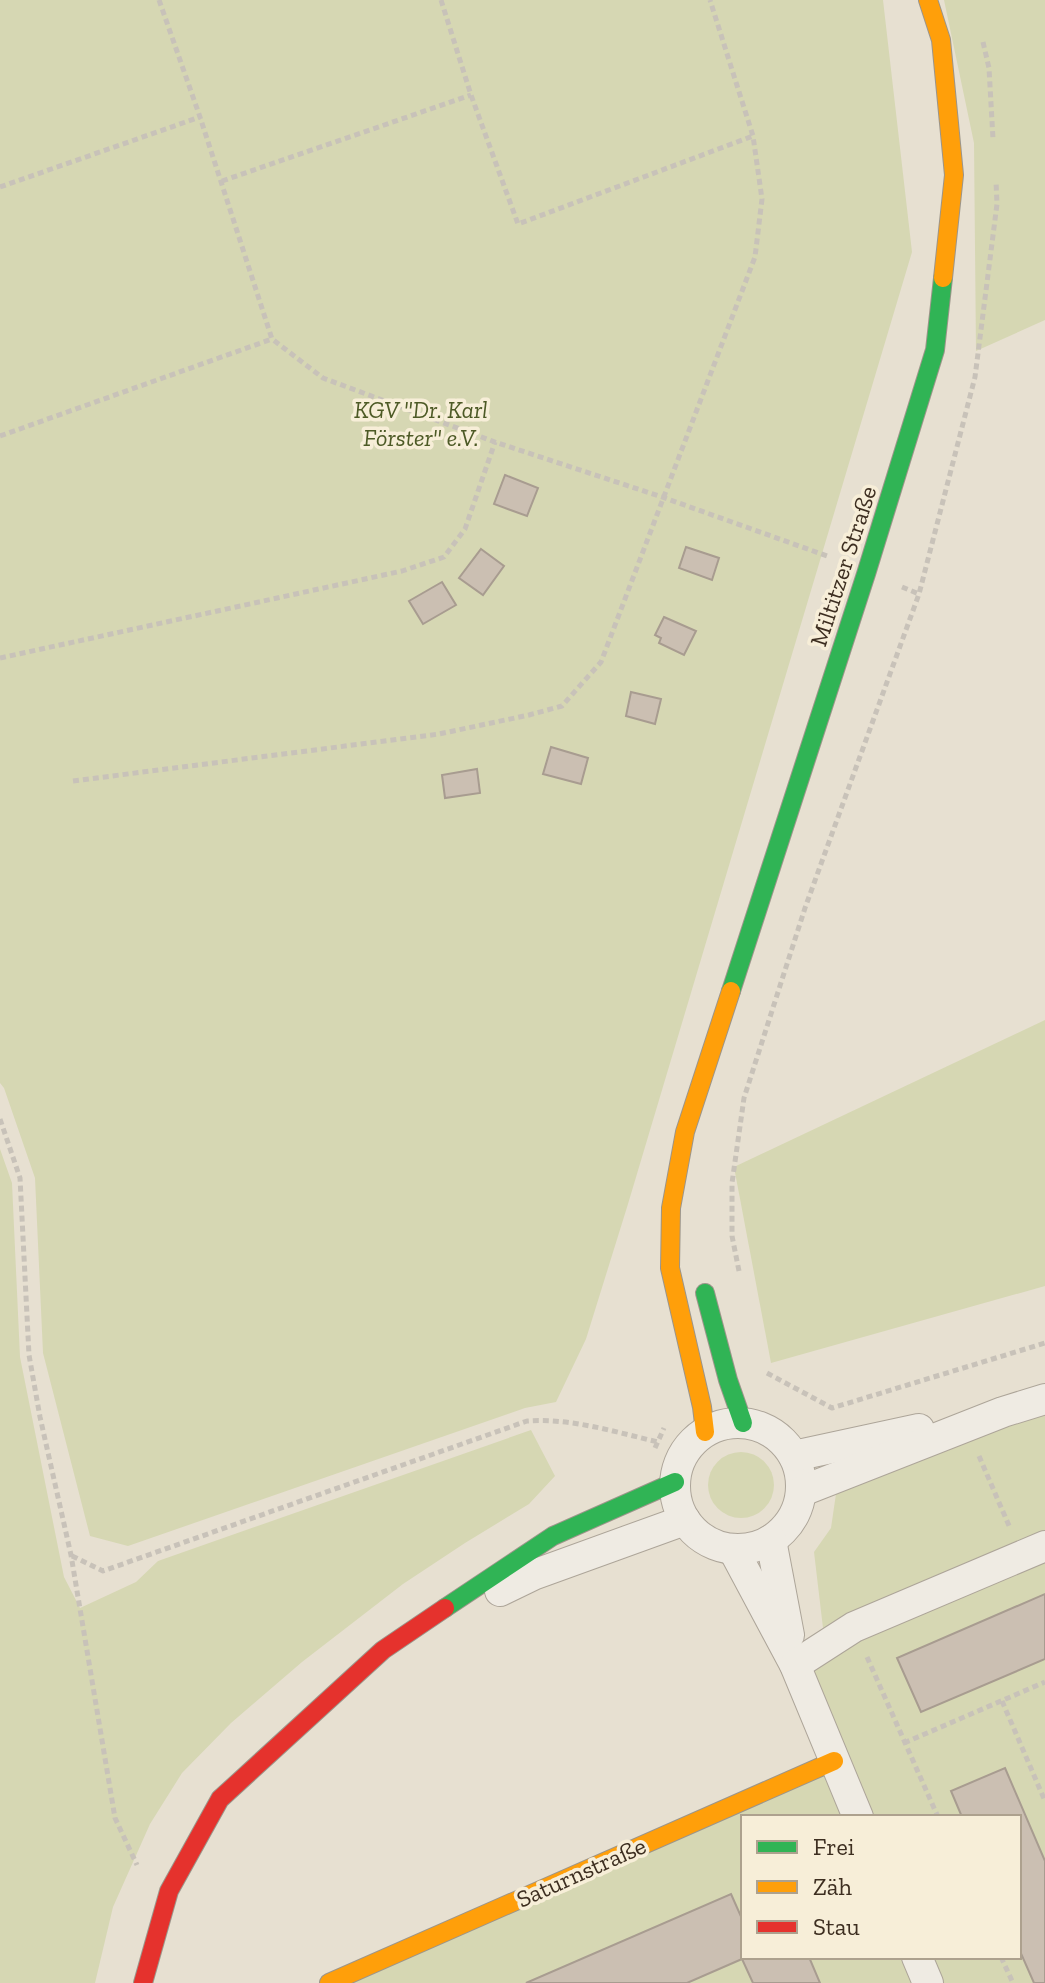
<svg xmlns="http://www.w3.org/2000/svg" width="1045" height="1983" font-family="'Zilla Slab',serif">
<rect width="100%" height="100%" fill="#e7e0d1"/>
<g fill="#d6d7b3" fill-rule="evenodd">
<polygon points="0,0 883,0 912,252 628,1204 586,1339 556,1402 525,1408 128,1546 90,1536 43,1353 35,1178 4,1088 0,1083"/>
<polygon points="944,0 1045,0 1045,320 976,351 974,143"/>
<polygon points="1045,1020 1045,1286 771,1363 734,1167"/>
<polygon points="0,1149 12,1183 20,1357 64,1577 80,1608 136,1582 158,1561 531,1430 555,1476 529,1504 465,1543 403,1584 302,1662 231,1723 182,1773 150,1824 113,1907 95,1983 0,1983"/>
<polygon points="1045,1414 1045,1534 823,1628 814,1552 831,1528 837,1487 959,1439"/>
<circle cx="741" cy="1485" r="33"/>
<path d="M1045,1546V1983H329L833,1761L795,1665ZM743,1817H1019V1957H743Z"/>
</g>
<g fill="#cbbfb2" stroke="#a89c90" stroke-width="2">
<polygon points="505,475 538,488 527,516 494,504"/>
<polygon points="686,547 719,558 712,580 679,568"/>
<polygon points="481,549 504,566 483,595 459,578"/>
<polygon points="442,582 456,605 423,624 409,601"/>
<polygon points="664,617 696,631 684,655 659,643 661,638 655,635"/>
<polygon points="631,692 661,699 655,724 626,716"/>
<polygon points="551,747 588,758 581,784 543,774"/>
<polygon points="477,769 480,793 445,798 442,775"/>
<polygon points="1045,1594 1045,1659 921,1712 897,1658"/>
<polygon points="1005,1768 1045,1861 1045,1983 1034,1983 1019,1949 1019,1817 962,1817 951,1791"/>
<polygon points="731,1894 743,1921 743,1957 747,1957 742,1959 687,1983 526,1983"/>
<polygon points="747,1957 809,1957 820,1983 753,1983 742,1959"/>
</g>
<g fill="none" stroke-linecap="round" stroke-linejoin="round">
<defs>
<g id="street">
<circle cx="738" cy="1486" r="63"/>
<polyline points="794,1456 919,1429"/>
<polyline points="802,1491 1003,1412 1045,1399"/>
<polyline points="771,1540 789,1635"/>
<polyline points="733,1549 795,1665 858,1817"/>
<polyline points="500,1591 533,1575 685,1520"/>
<polyline points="795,1665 854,1627 1045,1546"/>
<polyline points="917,1957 928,1983"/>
</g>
<g id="fast">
<polyline points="731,991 866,574 935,350 943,278"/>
<polyline points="705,1293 728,1380 743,1423"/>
<polyline points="445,1608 553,1536 675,1482"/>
</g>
<g id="slow">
<polyline points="928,0 941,40 954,175 943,278"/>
<polyline points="705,1432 702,1407 670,1268 671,1208 685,1132 731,991"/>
<polyline points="329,1983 834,1761"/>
</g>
<polyline id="jam" points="143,1983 169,1891 220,1799 383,1650 445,1608"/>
</defs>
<use href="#street" stroke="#ada599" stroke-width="32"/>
<use href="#fast" stroke="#9c958a" stroke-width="20"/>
<use href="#slow" stroke="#9c958a" stroke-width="20"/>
<use href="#jam" stroke="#9c958a" stroke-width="20"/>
<g stroke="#c8c2b9" stroke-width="5" stroke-dasharray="6 4" stroke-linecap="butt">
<polyline points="159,0 200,117 272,339 323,378 495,442 662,497 830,557"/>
<polyline points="441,0 471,95 518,224 753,136"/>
<polyline points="983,42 989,68 993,139"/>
<polyline points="222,181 471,95"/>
<polyline points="0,187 200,117"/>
<polyline points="0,436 272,339"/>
<polyline points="902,587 919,594"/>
<polyline points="0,658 402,571 444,557 465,529 495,442"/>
<polyline points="73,781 439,734 529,715 562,706 601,662 755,257 762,199 753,136 710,0"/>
<polyline points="0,1119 20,1178 29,1355 40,1417 71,1555 115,1818 137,1865"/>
<polyline points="739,1271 732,1236 732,1183 744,1098 805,908 919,594 975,377 997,204 996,181"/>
<polyline points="767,1373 832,1408 1045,1343"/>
<polyline points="655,1448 664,1428"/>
<polyline points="979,1456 1010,1528"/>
<path d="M72,1556L103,1571L527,1421C572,1418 615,1432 658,1442"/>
<polyline points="867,1657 938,1817"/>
<polyline points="1002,1701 1045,1801"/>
<polyline points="904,1743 1045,1682"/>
<polyline points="1001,1957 1013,1983"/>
</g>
<use href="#street" stroke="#efebe3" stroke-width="30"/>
<use href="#fast" stroke="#30b455" stroke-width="18"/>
<use href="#slow" stroke="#ff9f0a" stroke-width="18"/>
<use href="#jam" stroke="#e5322d" stroke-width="18"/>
</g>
<g text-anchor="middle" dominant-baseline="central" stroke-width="7" stroke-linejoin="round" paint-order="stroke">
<g font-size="24" font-style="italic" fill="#4d5a26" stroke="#f7eed8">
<text x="421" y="409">KGV "Dr. Karl<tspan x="421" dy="28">Förster" e.V.</tspan></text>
</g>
<g font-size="24" fill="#3d2e20" stroke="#f7eed8">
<text transform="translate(843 566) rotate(-72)">Miltitzer Straße</text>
<text transform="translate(581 1872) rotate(-24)">Saturnstraße</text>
</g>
</g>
<rect x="741" y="1815" width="280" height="144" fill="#f7eed8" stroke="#ada18e" stroke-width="2"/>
<rect x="757" y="1841" width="40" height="12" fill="#30b455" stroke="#ada18e" stroke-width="2"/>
<text x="813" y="1855" font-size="24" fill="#3d2e20">Frei</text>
<rect x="757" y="1881" width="40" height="12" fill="#ff9f0a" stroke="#ada18e" stroke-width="2"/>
<text x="813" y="1895" font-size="24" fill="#3d2e20">Zäh</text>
<rect x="757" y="1921" width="40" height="12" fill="#e5322d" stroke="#ada18e" stroke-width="2"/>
<text x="813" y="1935" font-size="24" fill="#3d2e20">Stau</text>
</svg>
